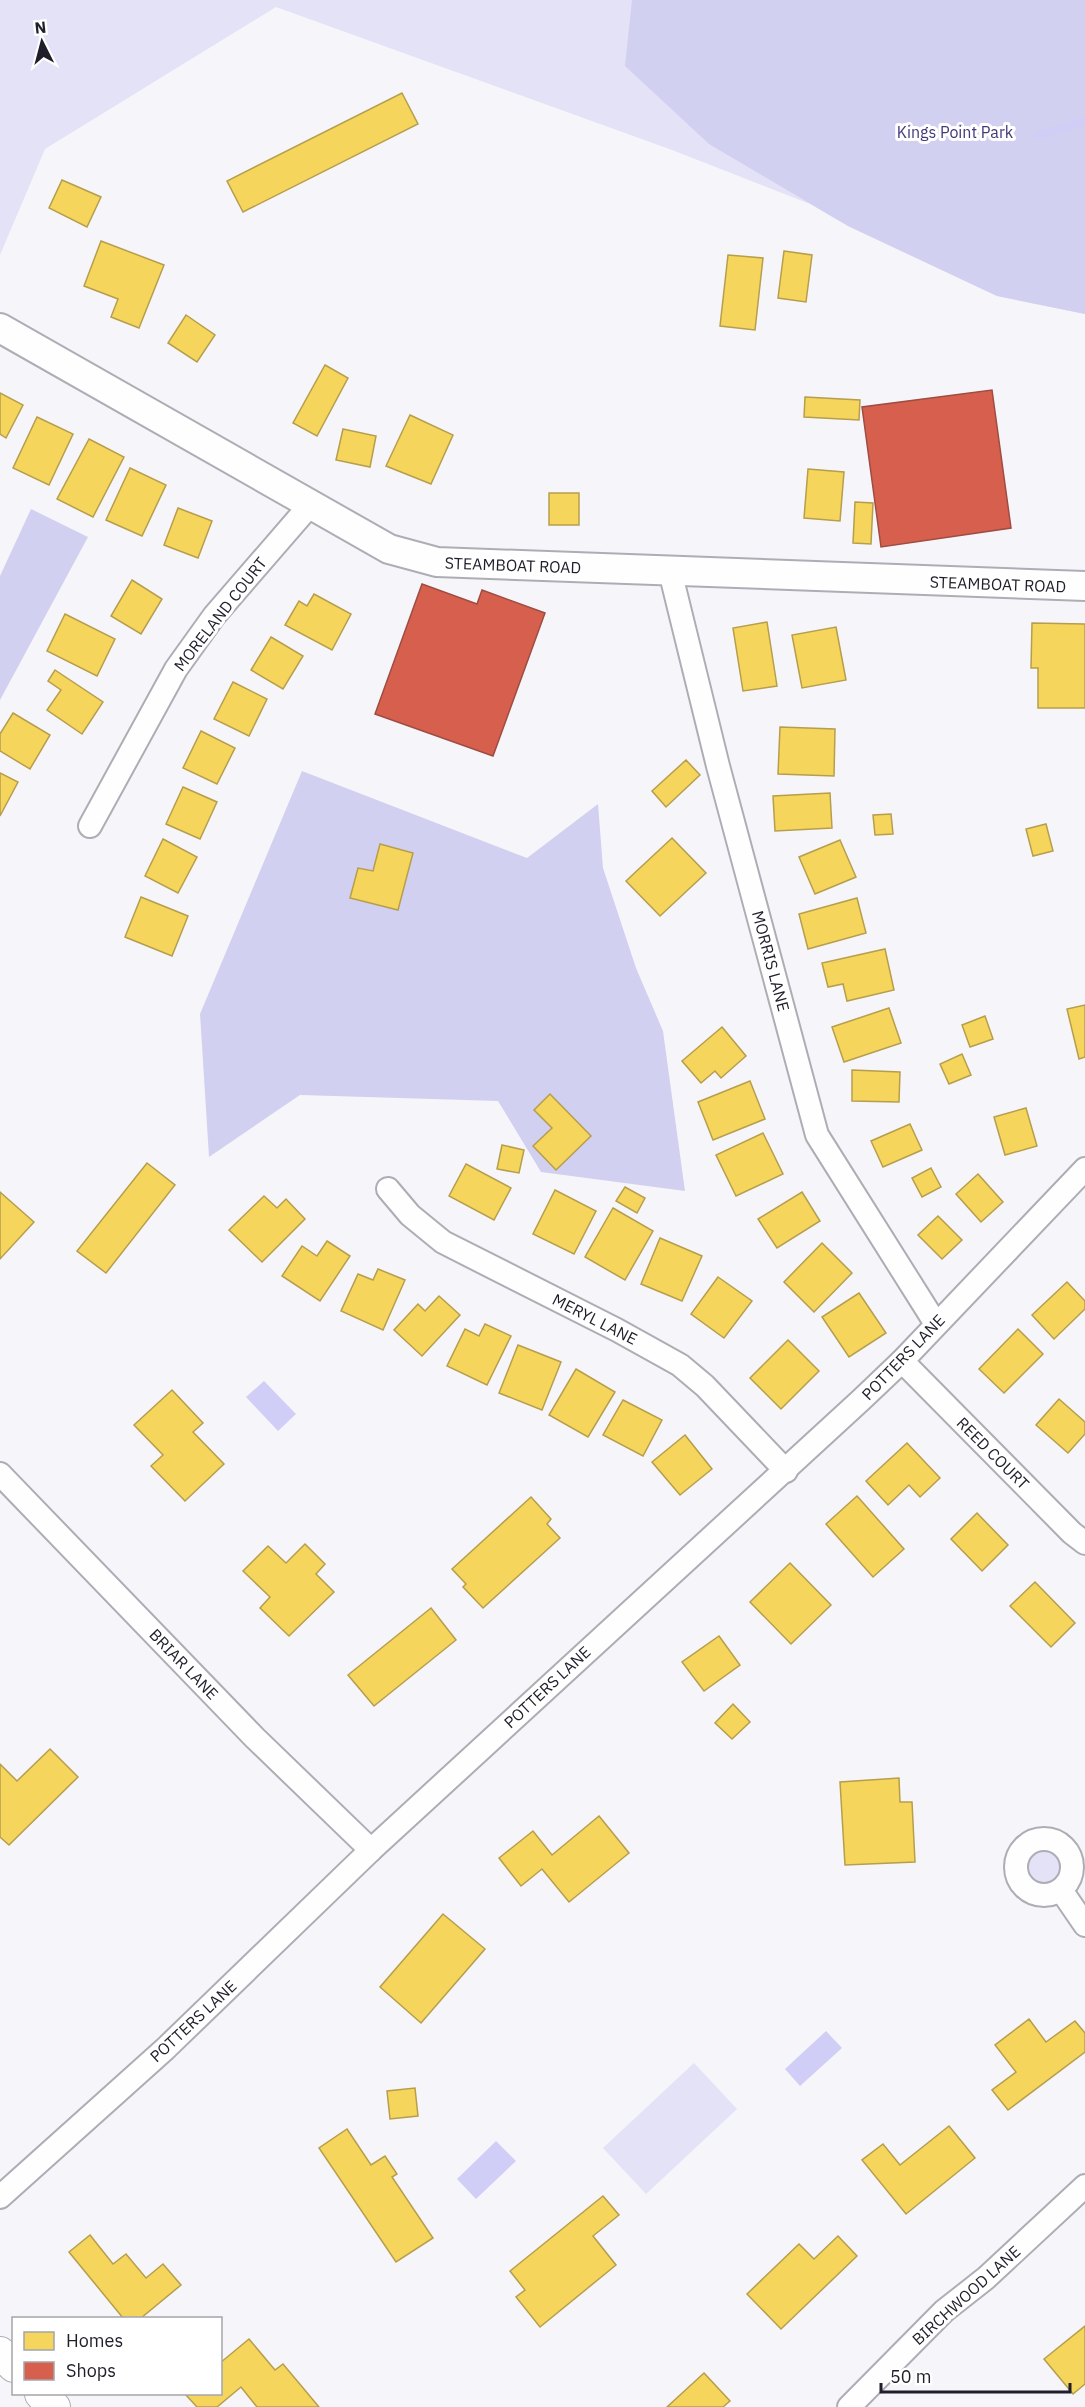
<svg xmlns="http://www.w3.org/2000/svg" width="1085" height="2407" font-family="'IBM Plex Sans',sans-serif">
<rect width="100%" height="100%" fill="#f6f6fa"/>
<g fill="#e3e2f7">
<polygon points="0,0 1085,0 1085,314 997,296 848,226 810,204 672,150 276,7 45,149 0,255"/>
<circle cx="1044" cy="1867" r="23"/>
<polygon points="694,2063 737,2109 646,2194 603,2148"/>
</g>
<g fill="#d2d0f0">
<polygon points="632,0 1085,0 1085,314 997,296 848,226 709,144 625,66"/>
<polygon points="31,509 88,537 0,700 0,576"/>
<polygon points="302,771 527,858 598,804 603,868 636,968 663,1031 685,1191 541,1172 498,1101 300,1095 209,1157 200,1014"/>
</g>
<g fill="#d0cef6">
<polygon points="264,1381 296,1414 278,1431 246,1397"/>
<polygon points="826,2031 842,2048 800,2086 785,2069"/>
<polygon points="496,2141 516,2161 476,2199 457,2179"/>
</g>
<g fill="#f6d55c" stroke="#b69e4d" stroke-width="1.5">
<polygon points="402,93 418,124 243,212 227,181"/>
<polygon points="62,180 101,197 87,227 49,208"/>
<polygon points="101,241 164,265 139,328 111,317 118,299 84,286"/>
<polygon points="784,251 812,255 806,302 778,298"/>
<polygon points="728,255 763,258 755,330 720,326"/>
<polygon points="186,315 215,335 197,362 168,343"/>
<polygon points="325,365 348,378 317,436 293,423"/>
<polygon points="0,393 23,405 6,438 0,434"/>
<polygon points="805,397 860,400 859,420 804,417"/>
<polygon points="410,415 453,435 431,484 386,466"/>
<polygon points="37,417 73,434 49,485 13,468"/>
<polygon points="343,429 376,436 370,467 336,460"/>
<polygon points="89,439 124,457 93,517 57,499"/>
<polygon points="130,468 166,485 142,536 106,520"/>
<polygon points="808,469 844,472 840,521 804,518"/>
<rect x="549" y="493" width="30" height="32"/>
<polygon points="855,502 873,503 871,544 853,543"/>
<polygon points="178,508 212,521 198,558 164,545"/>
<polygon points="132,580 162,599 141,634 111,616"/>
<polygon points="314,594 351,614 332,650 285,625 299,601 307,606"/>
<polygon points="65,614 115,639 97,676 47,651"/>
<polygon points="767,622 777,686 743,691 733,628"/>
<polygon points="1032,623 1085,624 1085,708 1038,708 1038,668 1031,668"/>
<polygon points="836,627 846,680 802,688 792,635"/>
<polygon points="271,637 303,656 283,689 251,670"/>
<polygon points="55,670 103,702 82,734 47,710 61,690 48,681"/>
<polygon points="233,682 267,699 249,736 214,719"/>
<polygon points="13,713 50,735 30,769 0,751 0,734"/>
<polygon points="780,727 835,729 834,776 778,774"/>
<polygon points="201,731 235,748 217,784 183,768"/>
<polygon points="686,760 700,775 666,807 652,791"/>
<polygon points="0,773 18,782 0,816"/>
<polygon points="183,787 217,802 200,839 166,824"/>
<polygon points="830,793 832,828 775,831 773,796"/>
<polygon points="891,814 893,834 875,835 873,815"/>
<polygon points="1046,824 1053,851 1033,856 1026,829"/>
<polygon points="672,838 706,873 660,916 626,881"/>
<polygon points="163,839 197,857 178,893 145,876"/>
<polygon points="840,840 856,877 815,894 799,857"/>
<polygon points="380,844 413,853 398,910 350,898 358,868 373,871"/>
<polygon points="141,897 188,916 172,956 125,937"/>
<polygon points="857,898 866,933 808,949 799,914"/>
<polygon points="885,949 894,990 847,1001 843,984 828,987 822,963"/>
<polygon points="1085,1005 1085,1057 1079,1059 1067,1009"/>
<polygon points="889,1008 901,1043 844,1062 832,1027"/>
<polygon points="985,1016 993,1039 970,1047 962,1025"/>
<polygon points="722,1027 746,1056 721,1078 715,1071 701,1083 682,1061"/>
<polygon points="962,1054 971,1075 949,1084 940,1064"/>
<polygon points="852,1070 900,1072 899,1102 852,1101"/>
<polygon points="750,1081 765,1119 713,1140 698,1102"/>
<polygon points="550,1094 591,1136 556,1170 533,1146 552,1128 534,1110"/>
<polygon points="1026,1108 1037,1146 1005,1155 994,1117"/>
<polygon points="910,1124 922,1150 883,1167 871,1141"/>
<polygon points="763,1133 783,1174 736,1196 716,1155"/>
<polygon points="502,1145 524,1150 519,1173 497,1169"/>
<polygon points="147,1163 175,1185 106,1273 77,1251"/>
<polygon points="466,1164 511,1188 494,1220 449,1196"/>
<polygon points="931,1168 941,1187 922,1197 912,1178"/>
<polygon points="978,1174 1003,1202 981,1222 956,1194"/>
<polygon points="625,1187 645,1198 637,1213 616,1201"/>
<polygon points="555,1190 596,1211 574,1254 533,1234"/>
<polygon points="0,1192 34,1222 0,1259"/>
<polygon points="802,1192 820,1221 777,1248 758,1219"/>
<polygon points="264,1196 277,1208 286,1199 305,1219 262,1262 229,1230"/>
<polygon points="613,1208 653,1231 625,1280 585,1257"/>
<polygon points="938,1216 962,1240 942,1259 918,1235"/>
<polygon points="660,1238 702,1256 682,1301 641,1284"/>
<polygon points="327,1241 350,1256 320,1301 282,1276 302,1246 317,1256"/>
<polygon points="822,1243 852,1273 814,1312 784,1282"/>
<polygon points="378,1269 405,1280 383,1330 341,1311 358,1274 373,1280"/>
<polygon points="718,1277 752,1301 724,1338 691,1314"/>
<polygon points="1067,1282 1085,1301 1085,1309 1054,1339 1032,1315"/>
<polygon points="859,1293 886,1333 849,1357 822,1317"/>
<polygon points="439,1296 460,1315 422,1356 394,1330 418,1304 425,1311"/>
<polygon points="485,1324 511,1336 487,1385 447,1366 465,1329 479,1336"/>
<polygon points="1018,1329 1043,1354 1004,1393 979,1369"/>
<polygon points="788,1340 819,1371 781,1409 750,1378"/>
<polygon points="518,1345 561,1362 542,1410 499,1393"/>
<polygon points="576,1369 615,1392 588,1437 549,1415"/>
<polygon points="172,1390 203,1423 193,1432 224,1464 185,1501 151,1466 163,1455 134,1425"/>
<polygon points="1059,1399 1085,1422 1085,1434 1068,1453 1036,1425"/>
<polygon points="623,1400 662,1420 643,1456 603,1435"/>
<polygon points="685,1435 712,1469 680,1495 652,1462"/>
<polygon points="907,1443 940,1478 920,1497 909,1485 888,1505 866,1481"/>
<polygon points="857,1496 904,1549 873,1577 826,1524"/>
<polygon points="531,1497 551,1519 547,1524 560,1538 483,1608 463,1587 466,1584 452,1569"/>
<polygon points="977,1513 1008,1545 982,1571 951,1539"/>
<polygon points="305,1544 325,1564 316,1574 334,1592 289,1636 260,1608 270,1597 243,1571 268,1546 286,1563"/>
<polygon points="790,1563 831,1605 791,1644 750,1602"/>
<polygon points="1035,1582 1075,1623 1051,1647 1010,1606"/>
<polygon points="431,1608 456,1640 374,1706 348,1675"/>
<polygon points="719,1636 740,1665 704,1691 682,1662"/>
<polygon points="733,1704 750,1722 732,1739 715,1723"/>
<polygon points="50,1749 78,1777 9,1845 0,1837 0,1764 17,1781"/>
<polygon points="899,1778 900,1802 912,1802 915,1862 845,1865 840,1782"/>
<polygon points="599,1816 629,1853 569,1902 542,1869 521,1886 499,1858 533,1831 552,1855"/>
<polygon points="443,1914 485,1949 421,2023 380,1987"/>
<polygon points="1029,2019 1046,2042 1075,2021 1085,2033 1085,2052 1008,2110 992,2090 1016,2072 995,2045"/>
<polygon points="415,2088 418,2116 390,2119 387,2091"/>
<polygon points="949,2126 975,2158 906,2214 862,2160 883,2144 900,2165"/>
<polygon points="347,2129 371,2165 385,2156 397,2174 392,2177 433,2238 396,2262 319,2148"/>
<polygon points="603,2196 619,2215 593,2236 616,2265 540,2327 516,2297 525,2290 510,2271"/>
<polygon points="90,2235 113,2264 126,2254 146,2278 163,2264 181,2285 141,2318 123,2318 69,2252"/>
<polygon points="838,2236 857,2256 781,2329 747,2294 799,2244 814,2259"/>
<polygon points="1085,2326 1085,2384 1073,2394 1044,2359"/>
<polygon points="249,2339 275,2370 283,2364 319,2407 257,2407 241,2387 217,2407 197,2407 185,2394 220,2394 220,2363"/>
<polygon points="704,2373 730,2401 723,2407 667,2407"/>
</g>
<g fill="#d6604d" stroke="#9f4c42" stroke-width="1.5">
<polygon points="992,390 1011,528 881,547 862,407"/>
<polygon points="422,584 477,604 482,590 545,613 493,756 375,714"/>
</g>
<g fill="none" stroke-linecap="round" stroke-linejoin="round">
<polyline stroke="#d0cef6" stroke-width="8" points="1039,135 1085,121"/>
<defs>
<g id="minor">
<polyline points="670,571 718,766 817,1135 936,1324"/>
<polyline points="90,826 176,669 214,616 310,505"/>
<polyline points="388,1189 410,1215 443,1242 617,1330 680,1365 705,1386 786,1471"/>
<polyline points="902,1361 1072,1533 1085,1543"/>
<polyline points="0,1474 255,1738 371,1850"/>
<circle cx="1044" cy="1867" r="28"/>
<polyline points="1061,1890 1085,1925"/>
<polyline points="0,2197 165,2049 371,1850 861,1400 902,1361 1085,1169"/>
<polyline points="849,2407 944,2311 986,2278 1085,2186"/>
</g>
<polyline id="tertiary" points="0,328 389,549 437,562 1085,586"/>
<g id="secondary">
<polyline points="0,2353 14,2366"/>
<polyline points="41,2394 54,2407"/>
</g>
</defs>
<use href="#minor" stroke="#adadb5" stroke-width="26"/>
<use href="#tertiary" stroke="#adadb5" stroke-width="32"/>
<use href="#secondary" stroke="#adadb5" stroke-width="34"/>
<use href="#minor" stroke="#fefefe" stroke-width="22"/>
<use href="#tertiary" stroke="#fefefe" stroke-width="28"/>
<use href="#secondary" stroke="#fefefe" stroke-width="32"/>
</g>
<g text-anchor="middle" dominant-baseline="central" stroke-width="6" stroke-linejoin="round" paint-order="stroke">
<g font-size="16" fill="#42387a" stroke="#fff">
<text x="955" y="132">Kings Point Park</text>
</g>
<g font-size="16" fill="#1f1e2a" stroke="#fff">
<text transform="translate(513 565) rotate(2)">STEAMBOAT ROAD</text>
<text transform="translate(998 584) rotate(2)">STEAMBOAT ROAD</text>
<text transform="translate(220 614) rotate(-52)">MORELAND COURT</text>
<text transform="translate(771 961) rotate(75)">MORRIS LANE</text>
<text transform="translate(595 1319) rotate(27)">MERYL LANE</text>
<text transform="translate(903 1357) rotate(-46)">POTTERS LANE</text>
<text transform="translate(993 1453) rotate(45)">REED COURT</text>
<text transform="translate(184 1664) rotate(46)">BRIAR LANE</text>
<text transform="translate(547 1687) rotate(-43)">POTTERS LANE</text>
<text transform="translate(193 2021) rotate(-43)">POTTERS LANE</text>
<text transform="translate(966 2295) rotate(-42)">BIRCHWOOD LANE</text>
</g>
</g>
<rect x="12" y="2317" width="210" height="78" fill="#ffffff" stroke="#a5a5aa" stroke-width="1.5"/>
<rect x="24" y="2332" width="30" height="18" fill="#f6d55c" stroke="#a5a5aa" stroke-width="1.5"/>
<text x="66" y="2347" font-size="18" fill="#1f1e2a">Homes</text>
<rect x="24" y="2362" width="30" height="18" fill="#d6604d" stroke="#a5a5aa" stroke-width="1.5"/>
<text x="66" y="2377" font-size="18" fill="#1f1e2a">Shops</text>
<g transform="translate(42 42) rotate(354)" stroke="#ffffff" stroke-width="4.5" paint-order="stroke">
<path d="M0-4.5L10 22L0 15L-10 22Z" fill="#1f1e2a"/>
<text y="-9" font-size="16" font-weight="bold" text-anchor="middle" fill="#1f1e2a">N</text>
</g>
<path d="M881 2383v9h189v-9" fill="none" stroke="#1f1e2a" stroke-width="3"/>
<text x="890" y="2383" font-size="18" fill="#1f1e2a" stroke="#ffffff" stroke-width="4.5" paint-order="stroke">50 m</text>
</svg>
